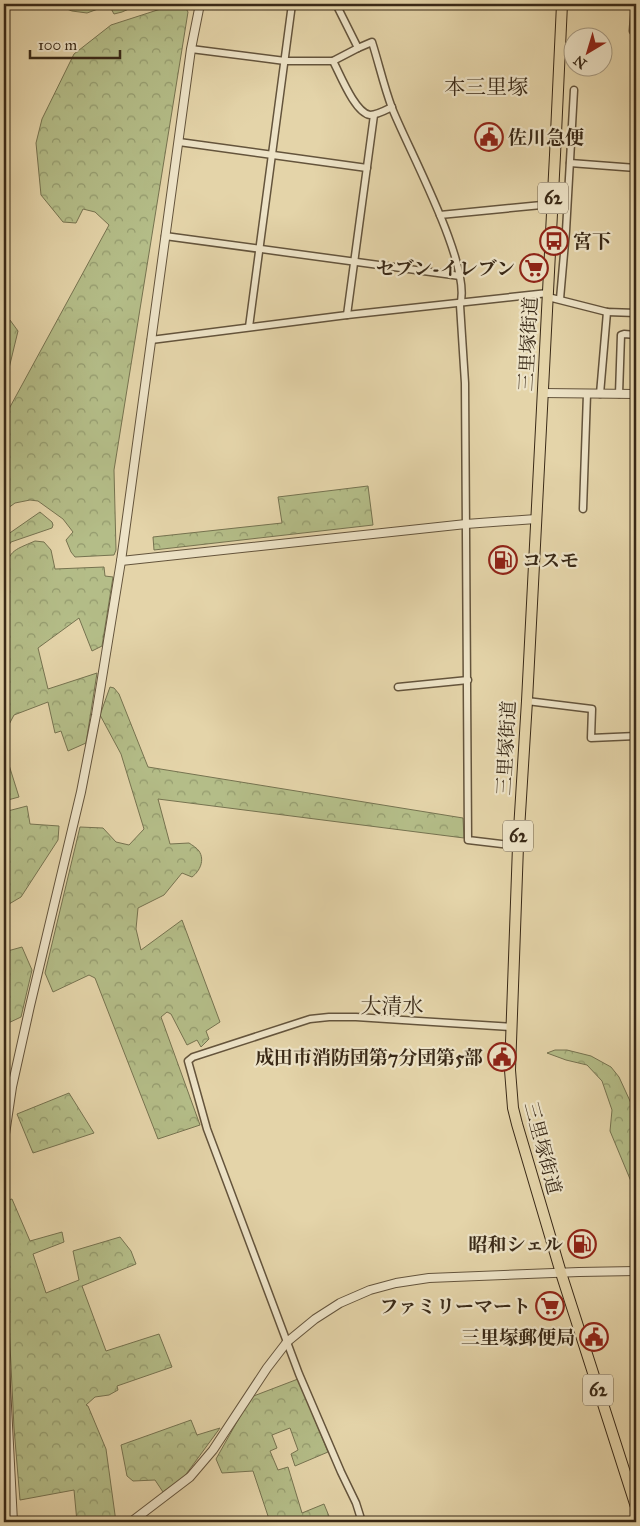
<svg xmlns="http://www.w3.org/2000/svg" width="640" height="1526" font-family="'IM FELL Great Primer','Noto Serif JP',serif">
<defs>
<pattern id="forest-crowns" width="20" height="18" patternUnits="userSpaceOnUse" patternTransform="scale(1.25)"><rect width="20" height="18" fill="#b4bd88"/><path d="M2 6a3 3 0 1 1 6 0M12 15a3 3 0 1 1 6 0" fill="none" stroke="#939a6e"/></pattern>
</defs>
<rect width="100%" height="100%" fill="#e4d4a9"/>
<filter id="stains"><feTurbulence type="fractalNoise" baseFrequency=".004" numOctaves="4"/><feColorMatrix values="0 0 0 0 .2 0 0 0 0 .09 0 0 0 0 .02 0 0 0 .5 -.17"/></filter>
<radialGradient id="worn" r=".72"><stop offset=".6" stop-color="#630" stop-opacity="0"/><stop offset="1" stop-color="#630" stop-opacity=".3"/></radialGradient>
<g fill="url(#forest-crowns)" stroke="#767350">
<polygon points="54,4 140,4 122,12 114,14 109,5 87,13 72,11"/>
<polygon points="176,4 184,5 188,12 114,470 116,550 114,555 75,557 71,552 66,540 73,532 63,519 38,501 30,500 15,503 4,511 4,418 109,225 95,212 83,209 76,223 63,222 41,195 36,143 42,119 74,54 111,25"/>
<polygon points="4,316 10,320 18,331 4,389"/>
<polygon points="368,486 373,525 154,550 153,537 282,523 278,497"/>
<polygon points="40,512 52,522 53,525 52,528 11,542 4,553 4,537"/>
<path d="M35,541L44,542L51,550L55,569L104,567L105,576L113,577L102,646L92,651L79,618L38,648L48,689L97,673L86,743L68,751L61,731L55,733L48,702L14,715L4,734V576C9,550 12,551 35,541Z"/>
<path d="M110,687L114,688L119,694L148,767L463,818L464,838L158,799L170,844L189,843C192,845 197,848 199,851C205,860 200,871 192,877L182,873L164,895L138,908L136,929L141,950L182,920L220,1022L206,1031L209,1039L201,1047L197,1040L187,1045L171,1014L167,1012L161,1017L200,1125L158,1139L95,978L89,975L53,992L45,973L80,827L103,828L116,842L129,845L144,829L121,754L100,715Z"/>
<polygon points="4,749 19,797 4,801"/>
<polygon points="27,806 30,824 59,826 58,840 21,897 4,907 4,812"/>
<polygon points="22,947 32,970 21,1017 4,1025 4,952"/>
<polygon points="555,1050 567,1050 591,1056 611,1067 619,1077 636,1114 636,1190 635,1191 610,1131 612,1110 602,1081 587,1065 566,1060 547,1053"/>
<polygon points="69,1093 94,1133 33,1153 17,1114"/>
<polygon points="12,1199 30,1241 62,1232 64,1242 33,1254 46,1293 79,1280 73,1251 120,1237 131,1251 136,1264 82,1286 106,1351 159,1334 172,1367 117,1386 118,1390 109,1395 95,1397 86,1405 88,1406 106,1449 116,1522 77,1522 74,1490 20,1500 14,1428 4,1221 4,1201"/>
<polygon points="298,1379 328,1452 295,1466 291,1454 298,1450 290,1428 272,1435 277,1448 270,1451 278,1470 288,1467 302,1513 324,1504 331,1521 327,1522 270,1522 253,1471 222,1473 216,1459 251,1397"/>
<polygon points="191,1420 197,1435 220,1428 184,1477 163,1492 155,1480 133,1481 127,1476 121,1445"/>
</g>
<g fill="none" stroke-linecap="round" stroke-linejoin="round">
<defs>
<g id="minor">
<path d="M336,4L358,48L372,42C379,64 384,87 392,108C408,149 473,267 460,305L465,383L468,840L518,846"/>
<polyline points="633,31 635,4"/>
<path d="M358,48L333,61C340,74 355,113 370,115C377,115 386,110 392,107"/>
<polyline points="191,49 285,61 333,61"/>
<polyline points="179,142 367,168"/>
<polyline points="570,163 636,168"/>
<polyline points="440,215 552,204"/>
<polyline points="165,236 460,276"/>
<polyline points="548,297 607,312 636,313"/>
<polyline points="560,299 566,231 574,90"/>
<polyline points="347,315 374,115"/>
<polyline points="249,327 292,4"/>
<polyline points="151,340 347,315 548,293"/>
<polyline points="600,394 607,312"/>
<polyline points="619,394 621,335 624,334 636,335"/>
<polyline points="583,509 587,394"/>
<polyline points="398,687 468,680"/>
<polyline points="527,701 592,709 591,738 636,736"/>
<polyline points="362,1522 356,1503 341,1472 299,1374 207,1129 188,1061 193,1057 310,1019 329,1017 356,1017 512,1027"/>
</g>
<g id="tertiary">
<polyline points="543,393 636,394"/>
<polyline points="121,561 466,524 536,519"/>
<polyline points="4,1141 12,1087 30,1006 81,792 96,715 121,561 191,49 200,4"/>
<polyline points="4,1348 13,1522"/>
<polyline points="131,1522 190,1477 213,1450 267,1368 287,1342 315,1319 340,1303 370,1290 396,1283 429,1278 579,1272 636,1271"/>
</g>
<polyline id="primary" points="562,4 555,155 527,701 518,846 510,1070 513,1108 517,1124 561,1273 636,1507"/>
</defs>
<use href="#minor" stroke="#64543c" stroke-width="9"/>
<use href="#tertiary" stroke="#64543c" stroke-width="10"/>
<use href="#primary" stroke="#392917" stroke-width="12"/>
<use href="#minor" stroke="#ede3c7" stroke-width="6"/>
<use href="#tertiary" stroke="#ede3c7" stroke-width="8"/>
<use href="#primary" stroke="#e4d4a9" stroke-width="10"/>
</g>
<defs>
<symbol id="civic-ring" viewBox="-11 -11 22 22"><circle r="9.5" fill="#ede3c7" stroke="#8f2418" stroke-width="1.5"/><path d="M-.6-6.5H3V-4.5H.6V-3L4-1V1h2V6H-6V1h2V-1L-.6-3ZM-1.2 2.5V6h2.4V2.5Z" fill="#8f2418"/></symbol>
<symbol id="bus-ring" viewBox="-11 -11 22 22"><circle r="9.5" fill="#ede3c7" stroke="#8f2418" stroke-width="1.5"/><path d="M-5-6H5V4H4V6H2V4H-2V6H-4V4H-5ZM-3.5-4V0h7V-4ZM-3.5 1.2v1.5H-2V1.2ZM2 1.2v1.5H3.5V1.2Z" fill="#8f2418"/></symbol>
<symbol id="supermarket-ring" viewBox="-11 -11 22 22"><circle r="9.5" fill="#ede3c7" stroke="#8f2418" stroke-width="1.5"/><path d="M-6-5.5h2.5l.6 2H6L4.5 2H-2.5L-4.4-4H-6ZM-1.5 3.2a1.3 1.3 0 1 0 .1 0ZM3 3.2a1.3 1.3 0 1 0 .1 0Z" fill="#8f2418"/></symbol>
<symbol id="fuel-ring" viewBox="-11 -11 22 22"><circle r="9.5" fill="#ede3c7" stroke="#8f2418" stroke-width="1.5"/><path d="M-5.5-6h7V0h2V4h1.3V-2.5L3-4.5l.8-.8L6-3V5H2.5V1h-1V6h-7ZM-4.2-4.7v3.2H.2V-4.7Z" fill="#8f2418"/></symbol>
</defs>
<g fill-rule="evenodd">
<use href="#civic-ring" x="473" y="121" width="32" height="32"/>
<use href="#bus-ring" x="538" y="225" width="32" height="32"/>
<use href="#supermarket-ring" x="518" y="252" width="32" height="32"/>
<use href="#fuel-ring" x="487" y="544" width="32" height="32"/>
<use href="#civic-ring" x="486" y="1041" width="32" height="32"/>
<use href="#fuel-ring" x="566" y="1228" width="32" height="32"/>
<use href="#supermarket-ring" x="534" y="1290" width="32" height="32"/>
<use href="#civic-ring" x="578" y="1321" width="32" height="32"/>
</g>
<g text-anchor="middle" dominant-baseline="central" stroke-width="4.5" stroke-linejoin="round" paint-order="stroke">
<g fill="#ede3c7" stroke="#6f614c" stroke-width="1">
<rect x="538" y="182.5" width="30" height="31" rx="4"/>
<rect x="503" y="820.5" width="30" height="31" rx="4"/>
<rect x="583" y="1374.5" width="30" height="31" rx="4"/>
</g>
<g font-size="18" font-weight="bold" fill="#392917">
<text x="553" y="198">62</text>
<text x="518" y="836">62</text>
<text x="598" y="1390">62</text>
</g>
<g font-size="19" font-weight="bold" fill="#392917" stroke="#ede3c7" text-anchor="end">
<text x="508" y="137" text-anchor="start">佐川急便</text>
<text x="573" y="241" text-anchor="start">宮下</text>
<text x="515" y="268">セブン-イレブン</text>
<text x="522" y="560" text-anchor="start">コスモ</text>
<text x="483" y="1057">成田市消防団第7分団第5部</text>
<text x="563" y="1244">昭和シェル</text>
<text x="531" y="1306">ファミリーマート</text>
<text x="575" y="1337">三里塚郵便局</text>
</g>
<g font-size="19" fill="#392917" stroke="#ede3c7">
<text transform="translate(528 344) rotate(-87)">三里塚街道</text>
<text transform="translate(506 748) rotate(-87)">三里塚街道</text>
<text transform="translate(543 1148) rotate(75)">三里塚街道</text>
</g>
<g font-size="21" fill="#392917" stroke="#ede3c7">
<text x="486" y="87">本三里塚</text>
<text x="392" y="1006">大清水</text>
</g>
</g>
<rect width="640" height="1526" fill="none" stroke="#e4d4a9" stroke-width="20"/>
<rect x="5" y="5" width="630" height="1516" fill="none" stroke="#392917" stroke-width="2.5"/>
<rect x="10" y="10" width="620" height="1506" fill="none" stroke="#392917"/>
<g transform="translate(588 52) rotate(218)"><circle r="24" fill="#ede3c7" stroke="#a59981"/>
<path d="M0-4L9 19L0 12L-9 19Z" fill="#8f2418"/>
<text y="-8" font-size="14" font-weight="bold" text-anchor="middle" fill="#392917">N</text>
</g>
<path d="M30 50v8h90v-8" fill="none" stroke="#392917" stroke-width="2.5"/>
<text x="38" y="50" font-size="15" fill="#392917" stroke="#ede3c7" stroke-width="4" paint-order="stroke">100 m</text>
<rect width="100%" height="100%" filter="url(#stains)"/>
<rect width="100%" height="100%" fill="url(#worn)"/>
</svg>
